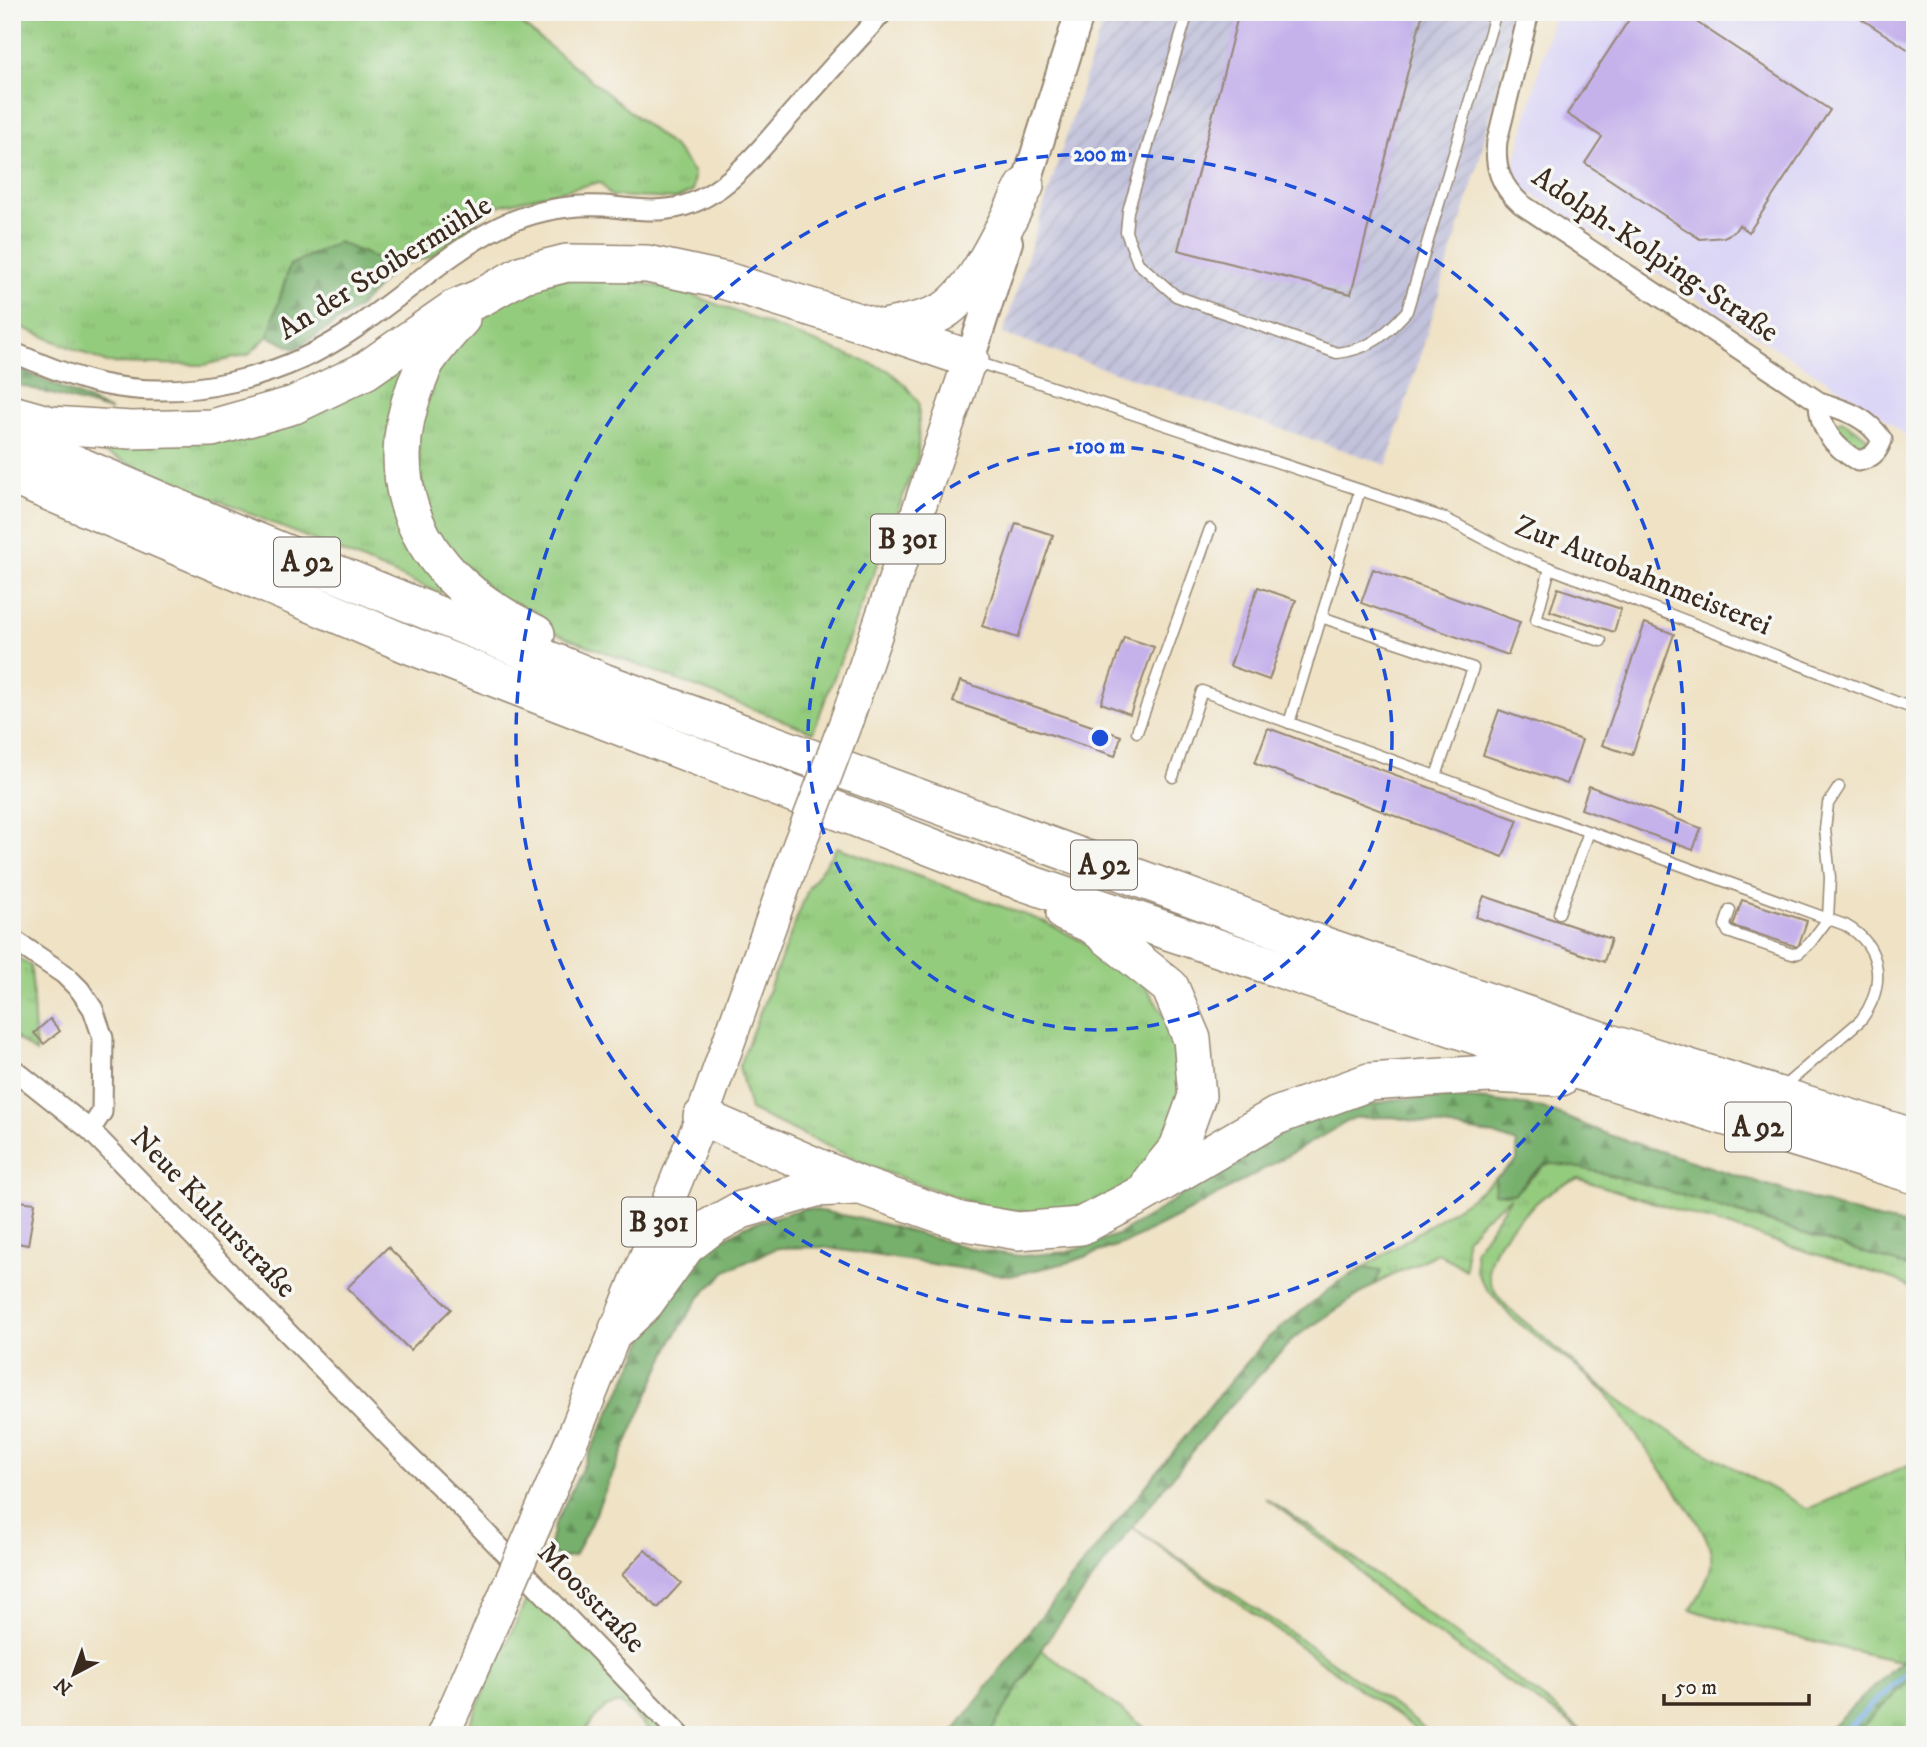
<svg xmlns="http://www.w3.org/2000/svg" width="1927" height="1747" font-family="'IM FELL DW Pica',serif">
<defs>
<pattern id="industrial-furrows" width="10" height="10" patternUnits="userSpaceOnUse" patternTransform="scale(1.75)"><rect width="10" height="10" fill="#c2c2dc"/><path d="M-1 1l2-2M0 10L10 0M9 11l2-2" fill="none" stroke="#a8a7bc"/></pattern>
<pattern id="grass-tufts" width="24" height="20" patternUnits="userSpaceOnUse" patternTransform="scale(1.75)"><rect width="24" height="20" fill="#94cc7e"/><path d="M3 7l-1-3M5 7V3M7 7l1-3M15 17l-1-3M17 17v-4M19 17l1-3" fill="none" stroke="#80af6c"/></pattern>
<pattern id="forest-firs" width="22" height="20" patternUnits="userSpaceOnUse" patternTransform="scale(1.75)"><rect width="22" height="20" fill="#77b06d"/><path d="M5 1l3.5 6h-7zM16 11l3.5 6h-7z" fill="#638f59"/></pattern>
</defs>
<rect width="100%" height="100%" fill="#f6f6f2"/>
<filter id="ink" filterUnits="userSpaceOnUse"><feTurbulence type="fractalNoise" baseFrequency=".0143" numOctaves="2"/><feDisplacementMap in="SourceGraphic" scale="14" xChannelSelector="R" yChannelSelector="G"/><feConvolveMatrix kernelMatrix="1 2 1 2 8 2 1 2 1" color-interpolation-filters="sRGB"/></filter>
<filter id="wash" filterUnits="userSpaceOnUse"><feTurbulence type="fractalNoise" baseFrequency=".00686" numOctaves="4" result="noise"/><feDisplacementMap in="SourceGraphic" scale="28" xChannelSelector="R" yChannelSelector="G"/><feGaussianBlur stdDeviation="1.57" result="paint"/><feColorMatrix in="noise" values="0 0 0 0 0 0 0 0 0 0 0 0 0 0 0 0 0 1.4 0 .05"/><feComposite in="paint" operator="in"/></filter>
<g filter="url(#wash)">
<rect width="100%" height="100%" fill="#efe2c5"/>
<polygon fill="#dcd6f6" points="1554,12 1915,12 1915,443 1872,409 1521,187 1513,171"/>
<polygon fill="url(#industrial-furrows)" points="1106,12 1516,12 1478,165 1387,465 1003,334"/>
<g fill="url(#grass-tufts)" stroke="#687b4e" stroke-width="2">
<polygon points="12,12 507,12 676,149 694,173 693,191 676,199 611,196 600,182 493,207 433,256 396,267 338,242 290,265 268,336 248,355 204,365 107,363 12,323"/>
<polygon points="558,278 633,281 687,293 888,370 905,385 919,403 918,457 813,732 526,622 427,530 414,407 472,321 507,297"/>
<polygon points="432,332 400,379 444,588 440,593 78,442 229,437"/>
<polygon points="1842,420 1866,436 1869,444 1865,450 1860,451 1835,428 1835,423"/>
<polygon points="837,847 1045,922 1109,955 1146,987 1168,1022 1179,1069 1177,1104 1165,1139 1148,1167 1124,1188 1091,1204 1043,1213 989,1209 877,1169 750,1110 739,1066 809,887"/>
<polygon points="12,954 31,966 36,1053 12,1035"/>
<path d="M1560,1163L1640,1182L1915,1269V1294L1913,1290L1897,1280L1579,1179C1551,1186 1534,1204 1514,1224C1501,1238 1484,1260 1490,1280C1497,1303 1523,1320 1540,1334C1572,1361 1602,1389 1636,1411C1692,1447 1751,1476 1808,1509L1915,1462V1648L1900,1661C1861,1654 1823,1643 1785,1634C1752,1625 1722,1621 1691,1609C1715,1569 1720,1557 1694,1516L1606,1393L1581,1371L1511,1317L1484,1285L1476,1271L1475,1251L1511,1197L1482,1220L1466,1239V1270L1438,1253L1375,1284L1381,1271L1363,1268L1468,1200L1496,1178L1495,1193L1514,1194L1545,1165Z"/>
<polygon points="1265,1498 1318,1532 1549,1703 1587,1735 1412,1617 1381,1593 1345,1557"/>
<polygon points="1132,1527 1298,1637 1434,1735 1424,1735"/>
<polygon points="531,1590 608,1667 605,1672 666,1735 655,1735 620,1703 605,1707 580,1735 464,1735"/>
<polygon points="1041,1649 1149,1731 1148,1735 989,1735"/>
<polygon points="1915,1674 1915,1735 1854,1735 1861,1727"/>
</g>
<g fill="url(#forest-firs)" stroke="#596d46" stroke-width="2">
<polygon points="338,242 396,267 357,309 295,349 268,336 290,265"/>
<polygon points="12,365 111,411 12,383"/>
<path d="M1449,1098L1488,1100L1543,1108L1609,1135L1868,1217L1915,1227V1269C1868,1255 1569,1153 1545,1165C1536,1169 1521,1187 1514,1194L1494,1193L1496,1178L1517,1161V1143L1495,1135L1392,1117L1354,1118L1189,1211L1130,1241L1070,1262L1010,1276L821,1247L777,1248L726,1271L699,1298L673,1339L589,1527L574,1556L560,1558L549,1550L554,1526L637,1356L659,1304L685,1268L712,1245L748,1225L805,1208L868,1220L977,1250L1021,1256L1067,1252L1117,1235L1155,1213L1240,1154L1289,1129L1329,1113L1399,1099Z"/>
<polygon points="1363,1268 1381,1271 1375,1284 1294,1338 1222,1415 1132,1527 1045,1643 989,1735 951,1735 1035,1624 1217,1397 1269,1337 1338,1282"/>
<polygon points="1915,1648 1915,1674 1854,1735 1822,1735"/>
</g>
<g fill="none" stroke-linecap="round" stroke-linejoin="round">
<polyline stroke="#73ace2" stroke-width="6" points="1840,1735 1915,1666"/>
</g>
<g id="blocks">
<g fill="#c6b2eb">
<polygon points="1239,12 1423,12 1351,294 1178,250"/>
<polygon points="1634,12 1681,12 1830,110 1749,232 1739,225 1734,232 1724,237 1700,239 1585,163 1602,137 1567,114"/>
<polygon points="1851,12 1915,12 1915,54"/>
<polygon points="1016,523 1053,535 1018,638 982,626"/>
<polygon points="1373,569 1520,622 1508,655 1361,603"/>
<polygon points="1258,587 1296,600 1269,680 1230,666"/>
<polygon points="1558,588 1621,609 1614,632 1550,611"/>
<polygon points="1645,623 1674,634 1632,755 1602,745"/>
<polygon points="1124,637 1154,647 1130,714 1101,703"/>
<polygon points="960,681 1121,736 1115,756 953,702"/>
<polygon points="1499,710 1582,740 1567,784 1483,755"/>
<polygon points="1268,728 1518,820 1503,857 1255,763"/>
<polygon points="1589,786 1701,828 1693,850 1581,809"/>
<polygon points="1484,896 1611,939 1604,962 1476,917"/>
<polygon points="1742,900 1807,921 1798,947 1733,926"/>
<polygon points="50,1019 60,1031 44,1044 34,1033"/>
<polygon points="12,1200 35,1203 28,1245 12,1242"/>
<polygon points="388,1247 451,1309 410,1350 347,1288"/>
<polygon points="645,1550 681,1583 658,1608 622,1575"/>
</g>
</g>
</g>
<g filter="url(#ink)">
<use href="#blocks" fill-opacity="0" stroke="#958672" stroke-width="2"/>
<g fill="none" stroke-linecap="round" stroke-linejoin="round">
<defs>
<g id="lane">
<path d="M1188,12L1128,211L1126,232L1138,263L1176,296L1337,353C1371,349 1384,336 1407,311L1496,12"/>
<polyline points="977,362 1444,518 1516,555 1909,707"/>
<polyline points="1550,568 1536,620 1601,641"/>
<polyline points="1321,617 1473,668 1436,776"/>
<polyline points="1289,723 1360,490"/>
<polyline points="1137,732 1210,529"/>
<path d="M1173,777L1202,691L1845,925C1883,946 1886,986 1861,1020L1783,1087"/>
<polyline points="1730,910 1725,925 1728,932 1792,954 1799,953 1810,943 1828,919 1830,878 1825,829 1828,804 1839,787"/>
<polyline points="1559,913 1589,832"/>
<polyline points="1598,1735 1598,1734"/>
</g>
<g id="street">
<path d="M1529,12L1497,141C1494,168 1501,186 1521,204L1819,402C1844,410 1867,416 1882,440C1877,453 1872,458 1858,461C1835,448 1819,429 1819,402"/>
<path d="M12,352C41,364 71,377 102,384C187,402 283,378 354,329C403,296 448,252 501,226C533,211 569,204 604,206C625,208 647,212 668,209C725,203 765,142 801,103C828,72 856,42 883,12"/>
<polyline points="12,939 64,974 80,990 93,1009 103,1038 102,1112 90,1130"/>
<polyline points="12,1068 90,1130 402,1450 457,1503 680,1735"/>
</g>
<g id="secondary">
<polyline points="1020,203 1080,12"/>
<polyline points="970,359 1008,242"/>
</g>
<g id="primary">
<polyline points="847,719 970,359"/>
<polyline points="536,1523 574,1435 702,1117 793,861"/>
<polyline points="443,1735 500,1606"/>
</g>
<g id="highway">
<path d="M461,319C449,332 437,346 427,360C422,368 420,377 416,385C392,447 398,513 442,565C467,596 502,617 536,634"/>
<path d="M881,329C900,324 920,322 938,314C975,297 1006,222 1025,186"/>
<polyline points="12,414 51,425 131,430 212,428 294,405 365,371 454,309 480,298 523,274 567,263 647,264 726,281 881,329 970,359"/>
<polyline points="12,437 231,531 603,682 1299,937 1606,1042 1915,1138"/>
<polyline points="12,476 407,644 1006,876 1601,1078 1915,1175"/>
<polyline points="1065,913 1093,925 1170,987 1192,1039 1197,1096 1178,1148 1151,1181"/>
<polyline points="702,1117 861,1186 960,1221 1018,1231 1081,1226 1139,1196 1276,1116 1369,1082 1488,1074 1561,1077"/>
<polyline points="618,1329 645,1303 686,1246 712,1226 741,1210 816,1188 857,1186"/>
</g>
</defs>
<use href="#lane" stroke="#958672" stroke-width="13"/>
<use href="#street" stroke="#958672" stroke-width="23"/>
<use href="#secondary" stroke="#958672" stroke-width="32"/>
<use href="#primary" stroke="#958672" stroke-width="35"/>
<use href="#highway" stroke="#958672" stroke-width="40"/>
<use href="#lane" stroke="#fff" stroke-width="10"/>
<use href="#street" stroke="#fff" stroke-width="19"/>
<use href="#secondary" stroke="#fff" stroke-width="28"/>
<use href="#primary" stroke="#fff" stroke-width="32"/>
<use href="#highway" stroke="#fff" stroke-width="37"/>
<defs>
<g id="primary-bridge">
<polyline points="793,861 847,719"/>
<polyline points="500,1606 536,1523"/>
</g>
</defs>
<use href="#primary-bridge" stroke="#958672" stroke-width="35" stroke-linecap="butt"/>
<use href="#primary-bridge" stroke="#fff" stroke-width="32"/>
</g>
</g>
<g fill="none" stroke="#1d4ed8" stroke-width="3.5" stroke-dasharray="12 9">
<circle cx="1100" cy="738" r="292"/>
<circle cx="1100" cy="738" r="584"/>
</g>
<g text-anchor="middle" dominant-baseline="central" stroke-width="7" stroke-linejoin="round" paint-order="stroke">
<g fill="#f6f6f2" stroke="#73675e" stroke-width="2">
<rect x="871" y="514.5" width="74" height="49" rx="5"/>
<rect x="274" y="537.5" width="66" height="49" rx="5"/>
<rect x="1071" y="840.5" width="66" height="49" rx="5"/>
<rect x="1725" y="1102.5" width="66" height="49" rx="5"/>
<rect x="622" y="1197.5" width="74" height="49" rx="5"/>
</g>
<g font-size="28" font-weight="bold" fill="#3b2a1e">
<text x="908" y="539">B 301</text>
<text x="307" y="562">A 92</text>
<text x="1104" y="865">A 92</text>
<text x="1758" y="1127">A 92</text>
<text x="659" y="1222">B 301</text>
</g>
<g font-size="30" fill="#3b2a1e" stroke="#f6f6f2">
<text transform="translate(1655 255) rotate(34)">Adolph-Kolping-Straße</text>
<text transform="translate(385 268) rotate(-32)">An der Stoibermühle</text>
<text transform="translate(1643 576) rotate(22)">Zur Autobahnmeisterei</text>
<text transform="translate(213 1213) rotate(46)">Neue Kulturstraße</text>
<text transform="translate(591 1598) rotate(46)">Moosstraße</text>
</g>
</g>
<circle cx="1100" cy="738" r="10" fill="#1d4ed8" stroke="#f6f6f2" stroke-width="3.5"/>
<g font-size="21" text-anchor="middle" font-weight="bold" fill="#1d4ed8" stroke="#f6f6f2" stroke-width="7" stroke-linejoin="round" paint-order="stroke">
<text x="1100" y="161">200 m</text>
<text x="1100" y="453">100 m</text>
</g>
<rect width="1927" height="1747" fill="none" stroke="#f6f6f2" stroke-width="42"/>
<g transform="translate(74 1674) rotate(221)" stroke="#f6f6f2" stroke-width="5" paint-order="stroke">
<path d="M0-5L12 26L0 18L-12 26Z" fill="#3b2a1e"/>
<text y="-10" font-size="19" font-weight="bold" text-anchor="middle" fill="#3b2a1e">N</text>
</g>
<path d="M1664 1694v10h145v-10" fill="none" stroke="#3b2a1e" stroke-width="3.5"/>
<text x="1675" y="1694" font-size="21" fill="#3b2a1e" stroke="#f6f6f2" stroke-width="5" paint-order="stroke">50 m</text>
</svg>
